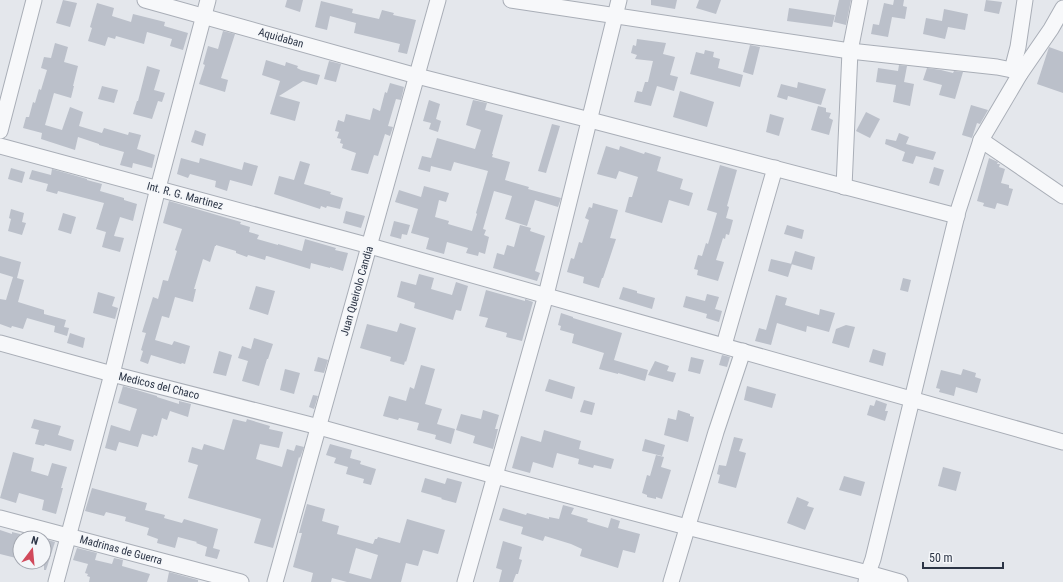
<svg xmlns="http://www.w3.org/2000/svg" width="1063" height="582" font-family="'Roboto Condensed',sans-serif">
<rect width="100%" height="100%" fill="#e4e7ec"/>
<g fill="#bbc0ca" fill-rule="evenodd">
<polygon points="63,0 77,3 70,27 56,23"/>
<polygon points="287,0 303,0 300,12 285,7"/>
<polygon points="651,0 677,0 675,9 651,5"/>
<polygon points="699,0 721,0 716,14 696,8"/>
<polygon points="839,0 851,0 846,25 834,22"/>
<polygon points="894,0 904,0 903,6 907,7 905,19 892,17 888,37 871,34 873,24 879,25 884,3 893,5"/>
<polygon points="986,0 1002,2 999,14 984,11"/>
<polygon points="321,1 353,9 352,13 379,19 382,10 394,13 393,15 416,20 407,54 398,52 400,44 354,33 356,23 330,16 327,30 315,27"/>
<polygon points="97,3 114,8 112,16 131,22 133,14 165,22 164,26 188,33 183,50 170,46 172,39 147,32 144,44 116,36 115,39 108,37 105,46 88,41 92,28 90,27"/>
<polygon points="789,8 835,15 832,27 787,21"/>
<polygon points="944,9 968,14 965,30 948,27 945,39 923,34 926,18 942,21"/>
<polygon points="223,31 235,34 221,78 228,80 225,92 199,84 205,65 203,64 208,46 218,49"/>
<polygon points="637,39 666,43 663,54 675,57 670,75 678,77 674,91 657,86 651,106 634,102 637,91 642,92 645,82 648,82 653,61 635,59 637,55 631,53 633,45 636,46"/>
<polygon points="55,43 68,47 64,62 78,66 73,86 74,86 71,98 54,93 45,125 62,130 70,107 83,112 79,126 102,133 104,128 128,135 129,132 141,135 137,149 155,155 152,168 133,163 132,168 120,165 124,152 99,145 99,144 78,137 75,150 41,139 42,133 23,128 26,117 29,117 33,102 35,103 39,89 41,90 47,70 41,68 44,57 51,58"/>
<polygon points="750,45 760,47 753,75 743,72"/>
<polygon points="1049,47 1063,52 1063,93 1037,84"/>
<polygon points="705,50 714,52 713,57 720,59 718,68 743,75 740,87 690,74 696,52 704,54"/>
<polygon points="266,60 285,66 286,62 298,66 297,68 301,70 320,75 317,85 303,81 279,96 300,102 295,121 270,114 280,81 262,75"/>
<polygon points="329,61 341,64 336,82 324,79"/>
<polygon points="899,65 907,66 904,82 914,84 910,106 893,102 896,85 876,82 878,68 898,71"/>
<polygon points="147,66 160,70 154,90 165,93 162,102 158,101 152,119 133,114 137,101 138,101"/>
<polygon points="927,68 941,70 953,73 954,71 963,72 955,99 939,95 942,85 923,80"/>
<polygon points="798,82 826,89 821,105 788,96 787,100 777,97 781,84 797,88"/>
<polygon points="390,83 404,87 401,100 396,99 388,126 393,127 390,136 385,134 378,156 374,155 368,174 351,170 356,153 342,148 343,144 340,143 341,139 337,138 339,132 335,131 338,120 344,122 346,114 370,120 373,108 380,111 385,92 387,93"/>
<polygon points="102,86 118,90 114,103 98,99"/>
<polygon points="680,91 714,102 707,127 673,117"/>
<polygon points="429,100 440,104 436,119 441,121 438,132 429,129 431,123 423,121"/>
<polygon points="473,100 487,103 485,110 503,115 492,154 493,154 492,157 510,162 505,180 529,187 528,189 561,198 558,207 535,200 527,226 505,219 512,196 494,191 483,229 486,230 484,235 489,237 485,254 479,252 478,256 466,253 468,248 447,242 444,254 426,249 429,238 411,233 418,209 395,202 399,190 421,197 424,186 449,193 446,202 439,200 435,217 449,221 448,224 472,231 477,214 476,213 488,171 454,162 451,171 431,166 430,172 418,169 422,156 431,158 437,138 475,149 481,130 466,125"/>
<polygon points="971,105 988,110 980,124 977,123 972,138 962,135"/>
<polygon points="818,106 826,108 826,112 831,113 829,118 833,120 829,135 811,130"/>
<polygon points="866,112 880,119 870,138 856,131"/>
<polygon points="770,114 784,118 779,136 766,132"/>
<polygon points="552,124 560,126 546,173 538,171"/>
<polygon points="195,130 206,134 203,146 191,142"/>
<polygon points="899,133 909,137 906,144 936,152 933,160 916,156 913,164 902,161 905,152 885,144 886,139 896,141"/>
<polygon points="606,146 619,150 620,146 644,154 645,152 661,157 657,171 683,179 680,189 693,193 689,206 669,200 662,223 625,212 629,197 632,197 638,177 619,171 616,179 597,174"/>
<polygon points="181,158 199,163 200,158 242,170 244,162 258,166 252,186 230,180 227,191 215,187 216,181 190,174 188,178 177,174"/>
<polygon points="989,158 998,162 997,164 1000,164 999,167 1005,169 1001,183 1009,185 1009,188 1013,189 1008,206 997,203 995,209 983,206 984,203 977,201"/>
<polygon points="300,161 310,164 304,184 331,192 330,194 343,198 340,209 327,206 326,208 321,206 320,209 274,194 279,176 294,180"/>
<polygon points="720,165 737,170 727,206 729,207 726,218 733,220 729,235 726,234 725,239 723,238 716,260 724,262 718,281 697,275 698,270 694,269 698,255 702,256 706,243 708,244 717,213 707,210"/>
<polygon points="934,167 944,170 939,186 929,183"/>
<polygon points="11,168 25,172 22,183 8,179"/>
<polygon points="52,169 87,179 87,180 102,184 100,191 124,198 124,200 137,204 133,221 120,217 114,236 124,238 120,252 102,247 106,232 96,229 104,203 58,191 57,194 46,191 48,184 29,179 32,170 51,175"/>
<polygon points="169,201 241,222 240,224 250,227 249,232 259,235 257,239 278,245 278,244 302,251 305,239 336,248 335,250 348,253 343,271 330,267 330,268 311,263 310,269 267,256 266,256 265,260 248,255 247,257 236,253 236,251 216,245 216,246 215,246 210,262 203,259 194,289 196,289 193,302 175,297 169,318 162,316 155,340 172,345 174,341 190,346 185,364 182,363 181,364 151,355 148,364 140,361 143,351 141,350 146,333 142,332 153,297 158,299 163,280 168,281 177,251 175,250 182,229 163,223"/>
<polygon points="593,203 618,210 610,238 616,239 603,278 602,278 599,288 583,283 584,277 567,272 571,258 574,259 579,242 582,243 589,220 585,218 589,207 592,208"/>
<polygon points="11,209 24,213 22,222 26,223 22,235 8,231 11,219 9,218"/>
<polygon points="346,211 365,216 361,228 343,223"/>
<polygon points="63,213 76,217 71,234 58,230"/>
<polygon points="394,221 410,225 407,235 402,234 401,239 390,236"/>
<polygon points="520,225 531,228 530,231 545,236 535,271 540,273 537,281 493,268 497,253 504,255 507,245 514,247"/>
<polygon points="787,225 804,230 802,239 784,234"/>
<polygon points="795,251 815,257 812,270 791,264"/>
<polygon points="0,256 21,262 17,278 24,280 18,302 44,310 44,314 66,320 64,327 69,328 67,336 54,332 55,326 27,318 23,329 12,326 11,328 0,324 0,299 6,300 13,277 0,273"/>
<polygon points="771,259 792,264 788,277 768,271"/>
<polygon points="419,274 434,278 431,289 452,295 456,282 468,286 461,311 456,310 453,320 414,308 415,303 397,297 401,281 416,285"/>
<polygon points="903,278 911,280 908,292 900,290"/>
<polygon points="256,286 275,291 268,315 249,309"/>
<polygon points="623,287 637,291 637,293 655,298 652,309 619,299"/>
<polygon points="486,290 525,301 525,299 533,302 522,341 506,337 507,333 485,327 488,318 479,316"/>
<polygon points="98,292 115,297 112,306 118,308 115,319 93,313"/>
<polygon points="707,294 719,297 715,309 722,311 719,322 706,318 707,314 683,307 686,296 705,301"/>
<polygon points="776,295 787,298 785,305 819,315 820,309 835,313 829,332 807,326 806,332 777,323 771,345 755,341 759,328 766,330"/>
<polygon points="561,313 573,317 573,318 622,333 614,360 648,370 645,381 618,373 618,374 599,369 604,353 572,343 574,334 560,330 561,326 558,325"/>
<polygon points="400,323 416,328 406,362 405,361 404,365 390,361 391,357 360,348 367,324 397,332"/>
<polygon points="846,325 855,327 849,348 832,343 836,329"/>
<polygon points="70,333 85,338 83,348 67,343"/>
<polygon points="254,338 273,344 268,359 267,359 259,386 242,381 248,361 238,358 242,346 251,349"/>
<polygon points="873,349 886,353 883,366 869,362"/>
<polygon points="219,351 232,355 226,376 213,373"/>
<polygon points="722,355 730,357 727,367 719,365"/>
<polygon points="318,357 328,360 324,373 314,371"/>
<polygon points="691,357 704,360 700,374 688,371"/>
<polygon points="655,361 669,366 667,371 676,373 673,382 648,375"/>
<polygon points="421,365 435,369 425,404 442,409 437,424 455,429 451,444 435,439 436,435 417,430 419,423 399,418 398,420 383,416 389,396 406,401 410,387 414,389"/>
<polygon points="285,369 300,373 294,394 280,390"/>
<polygon points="963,369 976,373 975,377 981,379 977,393 956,387 954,396 939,392 940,389 936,388 941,370 961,375"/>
<polygon points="549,379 575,387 572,399 545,391"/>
<polygon points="123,386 157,396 157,397 179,404 179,401 191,404 188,417 170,411 167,420 162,418 157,436 154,435 153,437 142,434 138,447 119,442 116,451 105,448 111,425 130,431 137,409 118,403"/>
<polygon points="747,386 776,394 772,408 744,400"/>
<polygon points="313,395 318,396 314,409 309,407"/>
<polygon points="584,400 595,403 592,415 580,412"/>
<polygon points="876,400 887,404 885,411 888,411 885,421 867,415 870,405 874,406"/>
<polygon points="483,410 499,415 495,429 498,429 493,449 473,443 475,436 456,430 461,414 481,419"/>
<polygon points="678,410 690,414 690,416 694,417 688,442 664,435 668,418 676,420"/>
<polygon points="34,419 61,426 58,435 74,440 71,451 45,444 44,446 35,444 39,430 31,428"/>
<polygon points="233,419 246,422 247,419 270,426 269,429 283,432 279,448 260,444 256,459 282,467 287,449 294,451 296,445 304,447 300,458 299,457 273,548 254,543 261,519 188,498 198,465 188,462 192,447 202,450 204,444 224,450"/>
<polygon points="544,430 581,441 579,449 614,459 611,469 594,465 593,468 578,464 579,459 557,453 553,468 533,462 530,473 512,468 521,436 541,442"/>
<polygon points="734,437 743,439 739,451 746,453 736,488 718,483 720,475 717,474 719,465 726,466"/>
<polygon points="645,439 665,445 662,456 642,451"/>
<polygon points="330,444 352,450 350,458 361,461 360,464 376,469 371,485 363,483 364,479 346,474 348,467 334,463 336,458 326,455"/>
<polygon points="13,452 34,458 31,471 48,476 52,463 67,467 61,488 63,488 56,514 42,510 44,500 19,493 16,503 0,498"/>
<polygon points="656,455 664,457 661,467 671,470 662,499 656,497 656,499 647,497 647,495 642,493 647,475 650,476"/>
<polygon points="943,467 961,472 956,491 938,486"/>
<polygon points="844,476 865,482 861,496 839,490"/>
<polygon points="425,478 445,484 447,478 462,482 456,503 441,499 442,498 421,492"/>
<polygon points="92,488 147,503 145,510 165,515 164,518 182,523 184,519 218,529 213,548 220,550 217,559 205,556 207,547 196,543 197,542 178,537 175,548 157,543 158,539 147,535 149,528 125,521 126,517 106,512 104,516 85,511"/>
<polygon points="797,497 809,502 807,506 814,508 805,530 787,523"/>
<path d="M307,504L325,509L322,521L339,526L337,534L373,544L375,539H377L378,537L400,543L407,519L445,530L438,554L423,550L418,566L406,563L401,582H347L332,578L331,582H311L313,573L293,567L302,533H299ZM356,548L378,555L371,579L349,573Z"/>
<polygon points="563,505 574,508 571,514 588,519 587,521 588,522 608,528 611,518 620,521 618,528 640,534 635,553 623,550 618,568 580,556 582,549 571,544 545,536 543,541 521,534 523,527 499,520 503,508 526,515 527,513 549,519 549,517 559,519"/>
<polygon points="0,530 12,534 12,532 20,534 20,559 0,554"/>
<polygon points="44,539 55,542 46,570 44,570"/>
<polygon points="503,541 522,547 519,559 522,560 518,574 516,574 513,582 499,582 502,570 496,568"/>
<polygon points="77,548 97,553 95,560 112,564 114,558 123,560 122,566 150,574 147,582 89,582 90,577 87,576 88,574 85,573 88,564 73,560"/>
<polygon points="169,572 198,580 198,582 167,582"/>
</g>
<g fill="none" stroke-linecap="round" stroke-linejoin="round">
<defs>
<g id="minor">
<polyline points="145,0 417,76 590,120 957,216"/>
<polyline points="511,0 850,51 997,67 1012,70 1020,74"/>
<polyline points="1012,70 1018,47 1025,0"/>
<polyline points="0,131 34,0"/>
<polyline points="981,140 1063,196"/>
<polyline points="0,146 370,246 1063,442"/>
<polyline points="844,187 850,51 860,0"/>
<polyline points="0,343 112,374 319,427 495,476 687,527 868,573 866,582"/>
<polyline points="724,345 775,168"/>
<polyline points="0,518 241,582"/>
<polyline points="56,582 112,374 158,188 208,0"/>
<polyline points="275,582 438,0"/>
<polyline points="465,582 546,295 619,0"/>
<polyline points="671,582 716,432 743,351"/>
<polyline points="900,582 868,573 873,559 958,211 981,140 1020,74 1051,29 1063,8"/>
</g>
</defs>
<use href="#minor" stroke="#a9aeb7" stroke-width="17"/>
<use href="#minor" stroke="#f7f8fa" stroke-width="15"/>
</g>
<g text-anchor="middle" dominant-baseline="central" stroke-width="3" stroke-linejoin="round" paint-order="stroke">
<g font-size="11" fill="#2b3445" stroke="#f4f6f9">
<text transform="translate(281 38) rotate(16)">Aquidaban</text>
<text transform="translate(185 196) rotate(15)">Int. R. G. Martinez</text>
<text transform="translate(357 291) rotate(-74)">Juan Queirolo Candia</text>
<text transform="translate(159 386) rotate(14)">Medicos del Chaco</text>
<text transform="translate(121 550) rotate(15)">Madrinas de Guerra</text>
</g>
</g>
<g transform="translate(32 550) rotate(16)"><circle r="19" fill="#f4f6f9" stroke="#a4a8b1"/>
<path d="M0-3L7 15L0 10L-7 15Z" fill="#d1495b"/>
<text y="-6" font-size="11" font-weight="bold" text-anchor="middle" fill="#2b3445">N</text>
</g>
<path d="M923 562v6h80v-6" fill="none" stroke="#2b3445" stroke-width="2"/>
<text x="929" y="562" font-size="12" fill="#2b3445" stroke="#f4f6f9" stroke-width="3" paint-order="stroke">50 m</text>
</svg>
